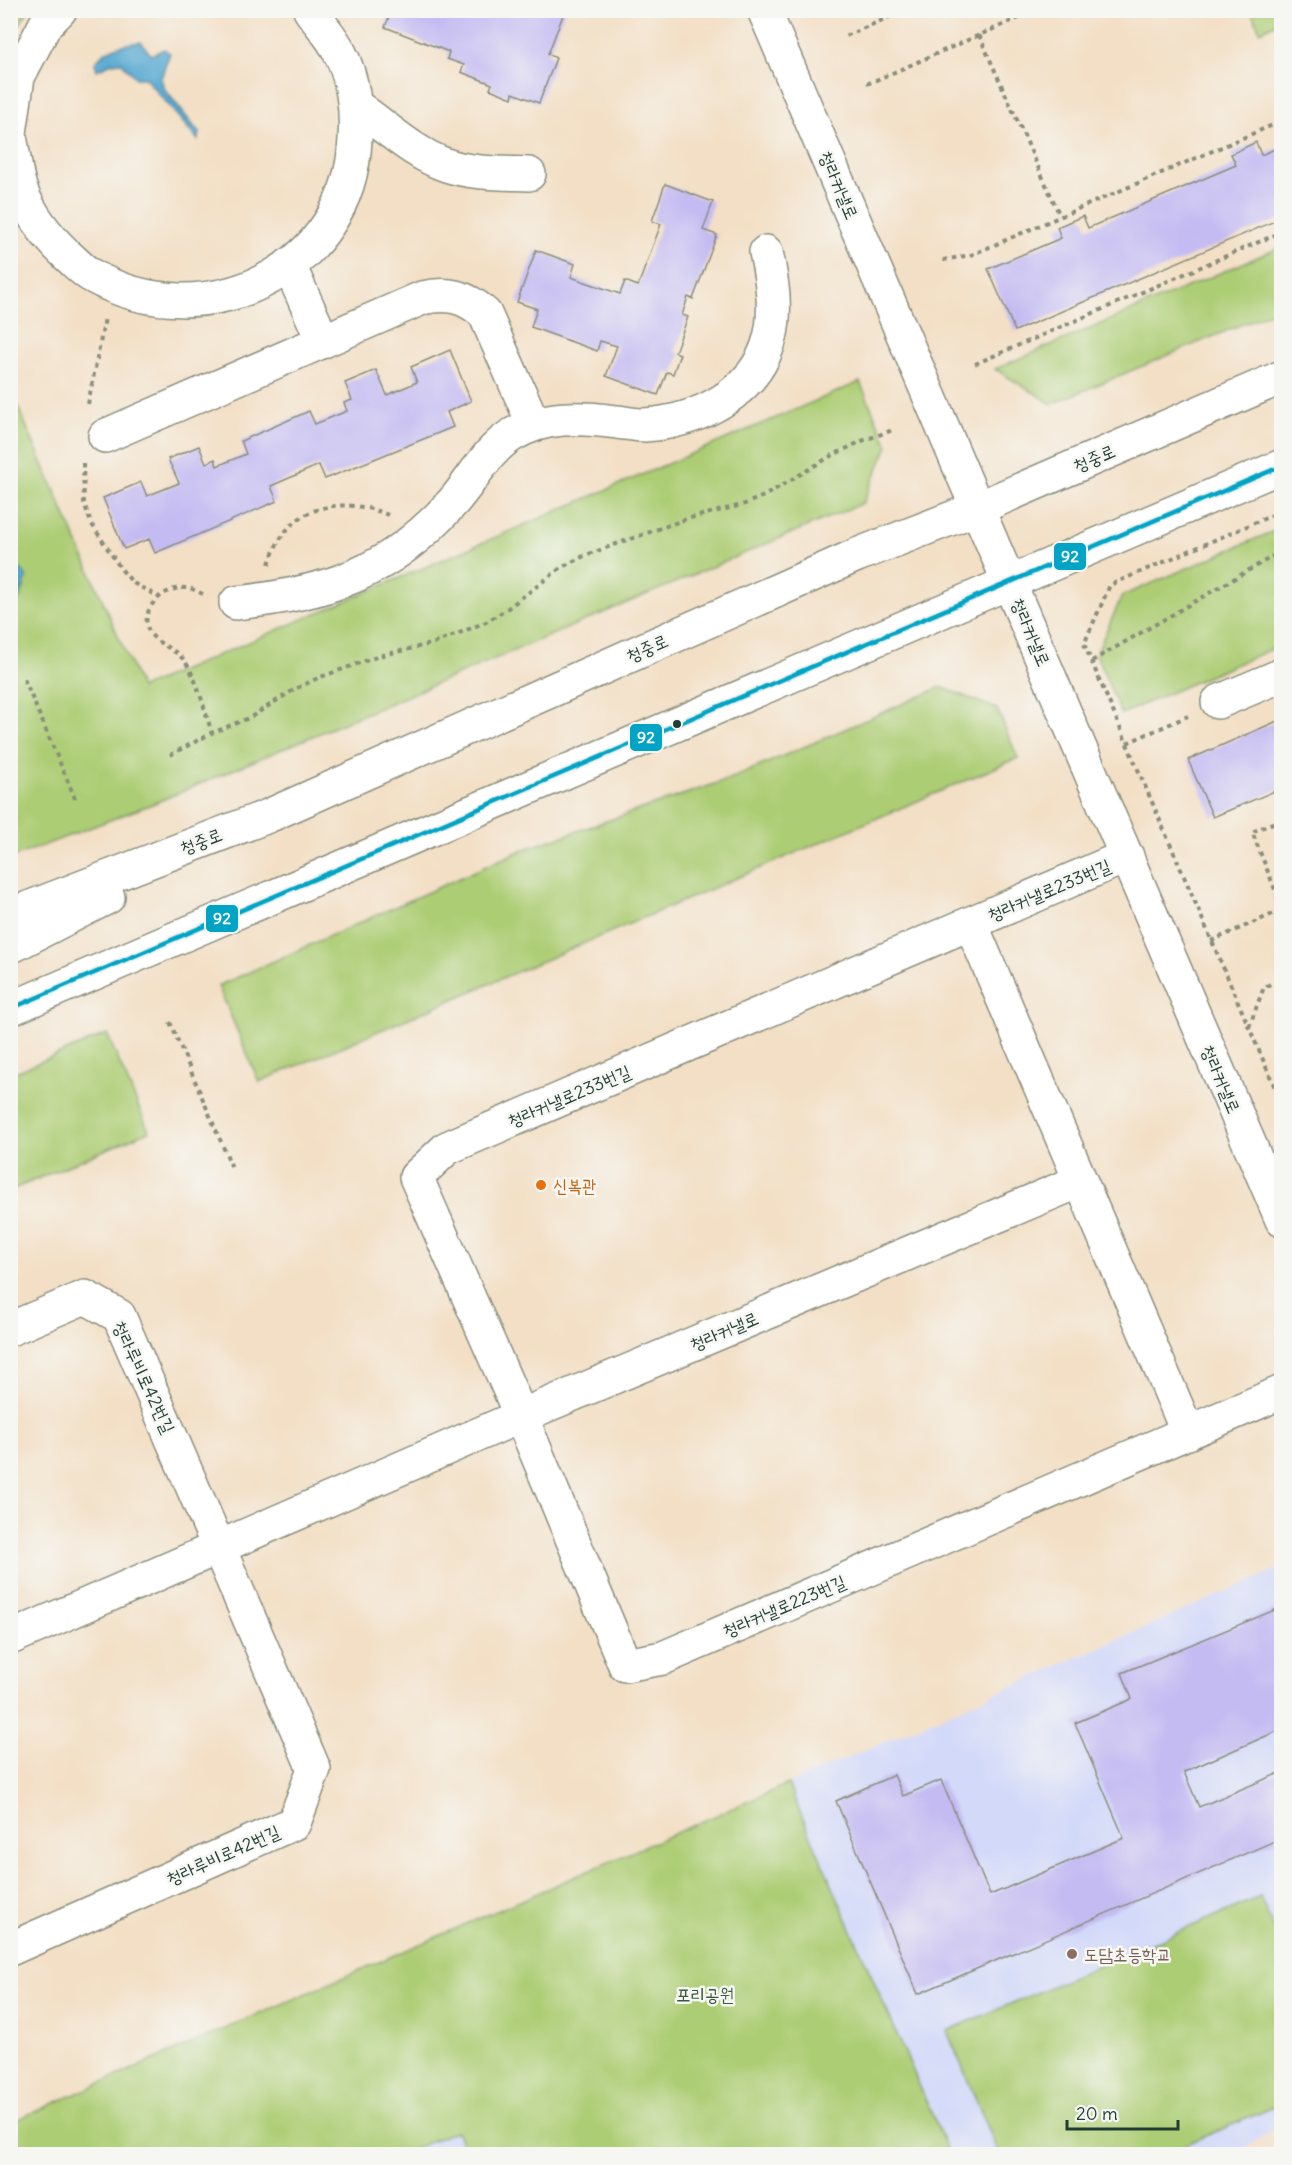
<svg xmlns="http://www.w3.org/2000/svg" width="1292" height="2165" font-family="Delius,'Poor Story',sans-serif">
<rect width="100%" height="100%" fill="#f6f6f2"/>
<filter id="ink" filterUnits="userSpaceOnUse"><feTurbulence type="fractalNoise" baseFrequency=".0167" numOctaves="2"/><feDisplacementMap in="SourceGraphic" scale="12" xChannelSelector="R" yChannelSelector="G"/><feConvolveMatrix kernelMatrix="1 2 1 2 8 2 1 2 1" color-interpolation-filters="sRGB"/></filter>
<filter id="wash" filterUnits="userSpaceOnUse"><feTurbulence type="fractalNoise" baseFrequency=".008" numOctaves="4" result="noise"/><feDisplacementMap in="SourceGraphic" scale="24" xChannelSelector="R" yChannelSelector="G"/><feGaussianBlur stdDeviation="1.35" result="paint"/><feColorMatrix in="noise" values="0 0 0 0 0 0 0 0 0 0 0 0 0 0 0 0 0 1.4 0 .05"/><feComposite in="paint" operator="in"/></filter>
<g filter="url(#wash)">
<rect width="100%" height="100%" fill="#f3dfc5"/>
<g fill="#d3d9f9">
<polygon points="1281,1568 1281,2124 1237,2154 950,2154 788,1784"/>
<polygon points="456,2131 466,2154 401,2154"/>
</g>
<g fill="#adcd75" stroke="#668554" stroke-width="1.5">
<polygon points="11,10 28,11 11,37 10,11"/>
<polygon points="1251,11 1281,11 1281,21 1260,31"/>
<polygon points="1281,247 1281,308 1052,404 995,369"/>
<polygon points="860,382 888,446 863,503 157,802 11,858 10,389 141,688"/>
<polygon points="1281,528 1281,645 1121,714 1096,654 1122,596"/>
<polygon points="941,687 997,709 1018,758 259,1082 218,986 522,850 735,777"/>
<polygon points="107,1034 149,1131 11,1190 11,1074"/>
<polygon points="788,1784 947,2149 935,2154 466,2154 456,2131 401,2154 11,2154 11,2122"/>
<polygon points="1260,1897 1281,1947 1281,2104 1163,2154 999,2154 947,2031"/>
</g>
<g fill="#58a9d2" stroke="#3c7383" stroke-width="1.5">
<path d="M141,42L151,55L164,49L170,53L161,78L164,88L199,133L198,140L145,78H136L121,62L112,63L97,70L95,63C105,47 123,44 141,42Z"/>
<polygon points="11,562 23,571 27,578 18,602 11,598"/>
</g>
<g id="blocks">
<g fill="#c4bbf2">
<polygon points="392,10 565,10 548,54 556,58 539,103 513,93 512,98 490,89 492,84 461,72 464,65 447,59 449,52 385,27"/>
<polygon points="1256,142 1261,155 1282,146 1282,218 1015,331 988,269 1061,238 1057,227 1083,216 1088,228 1236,165 1231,154"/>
<polygon points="665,184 713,202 703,230 717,235 693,299 688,297 682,315 688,317 675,352 680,354 673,374 667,372 658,395 606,376 617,346 600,341 597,351 531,327 537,309 517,302 536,250 575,264 571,277 620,294 625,281 638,286 661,224 652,221"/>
<polygon points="450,350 471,401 447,412 453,427 325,479 319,465 271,486 277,501 155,553 149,539 124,549 103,498 141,482 147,496 179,483 168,459 199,446 206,463 215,459 217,466 246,454 241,441 309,411 315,424 347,411 344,403 352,400 345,383 376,370 387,395 417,382 411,367"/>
<polygon points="1282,719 1282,788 1213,817 1188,760"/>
<polygon points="1282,1607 1282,1729 1184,1772 1199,1807 1282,1772 1282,1838 918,1994 836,1801 894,1775 903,1796 941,1780 990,1895 1124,1838 1075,1723 1132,1699 1122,1673"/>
</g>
</g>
</g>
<g filter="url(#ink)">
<use href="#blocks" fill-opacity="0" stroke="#898e7c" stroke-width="1.5"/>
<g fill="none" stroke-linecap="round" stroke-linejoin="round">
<defs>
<g id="minor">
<polyline points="764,10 1282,1220"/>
<path d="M357,107C385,126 414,154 446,165C473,174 502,173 529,174"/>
<polyline points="10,133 18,77 45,25 60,10"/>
<path d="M10,137C14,154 15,174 21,190C30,215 49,238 68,256C75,262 83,271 92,276C204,339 350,272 355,139C357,110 353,77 339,51C332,37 319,23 310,10"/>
<polyline points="289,265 323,341"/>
<path d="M105,436L422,298C447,292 466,296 485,314L533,423"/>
<path d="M236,603C328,593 388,574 452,503C472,481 486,451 512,435C545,415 580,417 617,422C626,423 636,425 644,425C698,422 756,393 770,338C777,310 772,280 766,252"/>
<polyline points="1218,702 1282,675"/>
<polyline points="1127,856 447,1148 416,1177 521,1416 625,1665 663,1658 1282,1392"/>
<polyline points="10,915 268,816 857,555 978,508 1282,377"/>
<polyline points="971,924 1188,1433"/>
<polyline points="10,947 108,897"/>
<polyline points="10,1009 1282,466"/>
<polyline points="10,1329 85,1297 119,1316 314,1769 294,1823 10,1949"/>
<polyline points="10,1638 521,1416 1080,1181"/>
</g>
</defs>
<use href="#minor" stroke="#898e7c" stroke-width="36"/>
<g stroke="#898e7c" stroke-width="4" stroke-dasharray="4.5 4.5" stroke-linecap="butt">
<polyline points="979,35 1060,216"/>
<polyline points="846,36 905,10"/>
<polyline points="867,84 1037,10"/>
<polyline points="943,260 971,255 1282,121"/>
<polyline points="975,364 1282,232"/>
<polyline points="88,404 105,318"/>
<polyline points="83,463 84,503 91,523 121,569 133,583 159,597"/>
<polyline points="1282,511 1110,585 1084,644 1282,1104"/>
<path d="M269,564C272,555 276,545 281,538C304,501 352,499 388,515"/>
<path d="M203,594C198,592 192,588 186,588C167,586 143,605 147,625C150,643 172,646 183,659C196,674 205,712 212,733"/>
<polyline points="1092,661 1282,551"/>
<polyline points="24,679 77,803"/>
<polyline points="1127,743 1188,716"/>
<polyline points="170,755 212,733 251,717 295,689 318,678 379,656 435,643 486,622 504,611 562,567 586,555 686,519 742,505 764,496 831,456 862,441 893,430"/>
<polyline points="1282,819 1252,832 1282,907"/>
<polyline points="1211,941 1282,910"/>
<polyline points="170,1022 233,1170"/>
<polyline points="1249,1027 1264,987 1282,979"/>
</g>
<use href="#minor" stroke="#fff" stroke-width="33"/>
<defs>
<polyline id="bus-1" points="10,1009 1282,466"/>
</defs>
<use href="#bus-1" stroke="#f6f6f2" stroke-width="9"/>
<use href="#bus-1" stroke="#02a4c6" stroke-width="4.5"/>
</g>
</g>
<circle fill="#1f3d34" stroke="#f6f6f2" stroke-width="2" cx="677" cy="724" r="5"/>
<circle fill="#e8710a" stroke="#f6f6f2" stroke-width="2" cx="541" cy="1185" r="6"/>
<circle fill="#8d6e63" stroke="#f6f6f2" stroke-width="2" cx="1072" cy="1954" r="6"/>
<g text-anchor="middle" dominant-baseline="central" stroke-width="5" stroke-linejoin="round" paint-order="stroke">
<g font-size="18" fill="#1f3d34" stroke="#f6f6f2">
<text transform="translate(839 185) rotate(67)">청라커낼로</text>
<text transform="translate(1094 458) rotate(-23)">청중로</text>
<text transform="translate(1031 632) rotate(67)">청라커낼로</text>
<text transform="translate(647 648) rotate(-24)">청중로</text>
<text transform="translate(201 841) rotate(-21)">청중로</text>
<text transform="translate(1049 890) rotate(-23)">청라커낼로233번길</text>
<text transform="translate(1221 1079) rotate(67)">청라커낼로</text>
<text transform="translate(569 1096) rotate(-23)">청라커낼로233번길</text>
<text transform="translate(724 1331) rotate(-23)">청라커낼로</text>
<text transform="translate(144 1377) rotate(65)">청라루비로42번길</text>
<text transform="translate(784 1606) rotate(-23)">청라커낼로223번길</text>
<text transform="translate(223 1855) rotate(-24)">청라루비로42번길</text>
</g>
<g font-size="18" fill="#c56008" stroke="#f6f6f2" text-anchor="start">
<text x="553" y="1185">신복관</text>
</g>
<g font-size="18" fill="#785e54" stroke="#f6f6f2" text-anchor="start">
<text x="1084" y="1954">도담초등학교</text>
</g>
<g font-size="18" fill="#3b5a41" stroke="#f6f6f2">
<text x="705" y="1994">포리공원</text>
</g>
</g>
<g stroke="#f6f6f2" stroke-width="2">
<rect x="1053" y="542" width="34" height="29" rx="6" fill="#02a4c6"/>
<rect x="629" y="723" width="34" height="29" rx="6" fill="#02a4c6"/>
<rect x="205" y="904" width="34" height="29" rx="6" fill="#02a4c6"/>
</g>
<g font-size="16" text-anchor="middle" font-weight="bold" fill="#fff">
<text x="1070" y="562">92</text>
<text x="646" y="743">92</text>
<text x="222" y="924">92</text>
</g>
<rect width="1292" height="2165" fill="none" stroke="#f6f6f2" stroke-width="36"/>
<path d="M1067 2120v9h111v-9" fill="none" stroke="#1f3d34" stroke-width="3"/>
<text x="1076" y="2120" font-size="18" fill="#1f3d34" stroke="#f6f6f2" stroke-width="4.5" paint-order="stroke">20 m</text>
</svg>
